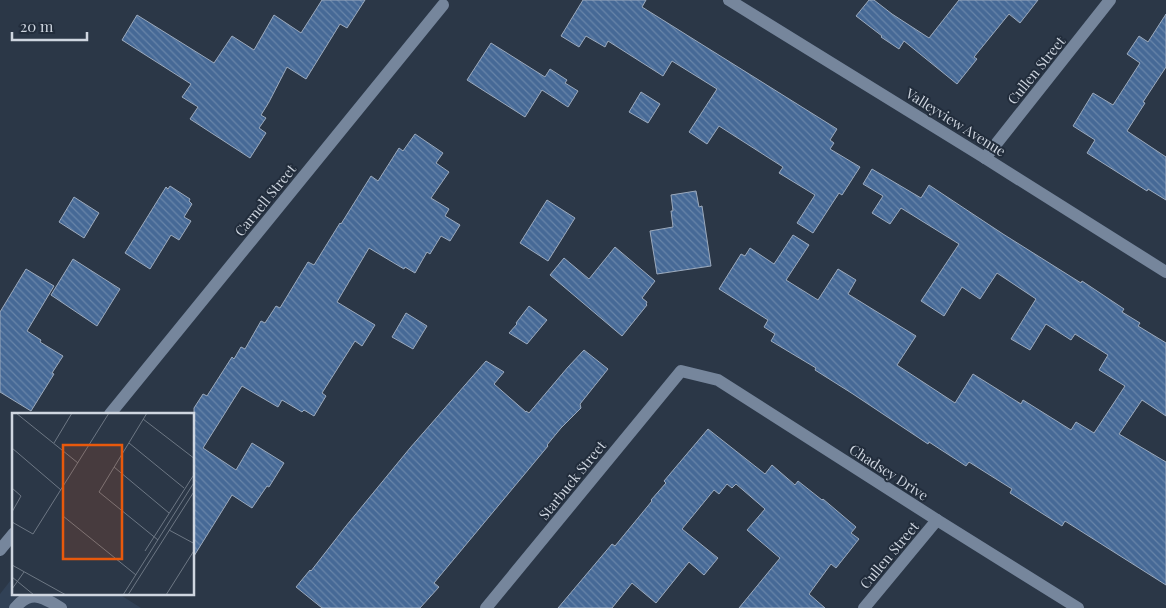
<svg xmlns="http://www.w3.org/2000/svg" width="1166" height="608" font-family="'Playfair Display',serif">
<defs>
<pattern id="building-back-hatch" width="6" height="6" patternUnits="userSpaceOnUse" patternTransform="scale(1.25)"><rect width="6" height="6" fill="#466996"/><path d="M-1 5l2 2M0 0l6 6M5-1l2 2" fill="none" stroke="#6885a9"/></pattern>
</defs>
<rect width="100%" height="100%" fill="#2b3747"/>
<polygon fill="#314156" points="14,576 14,594 119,594 141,608 0,608 0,594"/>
<g fill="url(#building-back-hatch)" stroke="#9caabd">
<polygon points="322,0 365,0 347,28 340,24 306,79 287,67 269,102 261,115 266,118 259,128 266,133 250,158 190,119 198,107 182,97 191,84 122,40 137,15 214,63 232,36 254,50 274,15 301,33"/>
<polygon points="583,0 646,0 642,7 837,129 830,140 834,143 830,149 860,167 842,195 839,193 813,233 797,223 815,195 779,173 783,167 719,126 707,144 689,132 717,89 672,61 663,76 608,41 605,47 586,36 579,47 561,36"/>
<polygon points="869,0 874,0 892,14 929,38 959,0 1038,0 1020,23 1009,14 974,57 977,59 957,84 904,41 899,49 881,37 882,36 856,16"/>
<polygon points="1166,14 1166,67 1143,102 1145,103 1127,131 1166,157 1166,200 1148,189 1147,191 1087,153 1095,140 1073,126 1093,93 1113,105 1140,63 1127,54 1139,36 1148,42"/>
<polygon points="491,43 545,77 550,69 567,80 565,83 578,91 568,107 542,90 525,117 467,80"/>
<polygon points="641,92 660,104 648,123 629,112"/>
<polygon points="415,134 443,153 436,163 449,172 431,198 449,209 445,216 460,225 450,241 441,236 430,254 427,252 415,273 405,267 404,269 369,248 337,302 375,325 362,346 355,341 322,393 326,396 314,416 304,410 302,412 282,400 278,407 242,386 203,448 236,470 252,443 284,463 269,487 267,486 252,508 232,495 194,556 194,408 203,394 207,396 232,357 234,359 241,347 245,349 261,321 265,323 276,306 280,308 308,262 314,265 340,223 341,224 371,176 378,181 399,148 403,151"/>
<polygon points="872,169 921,198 929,185 1003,234 1081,283 1082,281 1124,309 1122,312 1140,323 1138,326 1166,343 1166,416 1142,400 1119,434 1166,462 1166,585 1065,521 1062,526 1010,493 1012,489 969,462 966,466 929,442 928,444 853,394 815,370 816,368 771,341 775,334 764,327 768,320 719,289 741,254 745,256 750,248 774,264 793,235 809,245 786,280 818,300 838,269 856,280 848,294 916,336 897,365 955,403 973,374 1021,404 1023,400 1071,430 1076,422 1094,433 1125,386 1099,370 1108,355 1075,334 1071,340 1046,324 1030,350 1011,339 1036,299 997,273 980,299 962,287 944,316 921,301 959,244 901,208 890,224 872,213 883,196 863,184"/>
<polygon points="170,186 190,199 189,201 192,204 184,217 191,221 179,240 171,235 150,269 125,253 166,187 168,189"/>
<polygon points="696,191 699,207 702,206 711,266 657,274 650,231 673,227 671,211 673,211 671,195"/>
<polygon points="74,197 99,213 84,238 59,222"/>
<polygon points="547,200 575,218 548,261 520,243"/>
<polygon points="615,247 655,281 642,298 647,302 646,304 647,305 622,336 550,275 564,258 589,279"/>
<polygon points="73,259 120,289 97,326 51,295"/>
<polygon points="26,269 54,286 27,331 41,340 40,342 63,356 52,373 54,374 31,411 0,392 0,312"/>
<polygon points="529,306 547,320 527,344 509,333 517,324 516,323"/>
<polygon points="406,313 427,326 413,349 392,337"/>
<polygon points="584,350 608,369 580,404 581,408 561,428 547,445 548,446 434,583 439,587 420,608 322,608 296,587 310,570 311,571 346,526 410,448 486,361 504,372 494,384 526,412 526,411 529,413 568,367"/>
<polygon points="708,429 765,474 772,465 795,485 798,481 822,500 823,499 856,527 851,533 859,539 836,568 831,564 809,594 825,608 739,608 780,558 747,530 765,509 736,484 732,488 727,484 719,494 714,490 682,529 718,558 704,575 689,562 656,603 632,583 612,608 558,608 612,544 615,546 652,501 651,500 666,483 664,481"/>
</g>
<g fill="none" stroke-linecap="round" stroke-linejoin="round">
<g stroke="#76869c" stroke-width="12">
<polyline points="729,0 985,158 1166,272"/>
<polyline points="985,158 1110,0"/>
<polyline points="110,414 443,5"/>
<polyline points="0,550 14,533"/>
<path d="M15,608C31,589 43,597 61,608"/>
<polyline points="486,608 681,371 718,380 937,520 1078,608"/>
<polyline points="864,608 937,520"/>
</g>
</g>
<g text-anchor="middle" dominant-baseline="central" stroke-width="4" stroke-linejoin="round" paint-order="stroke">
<g font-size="14" fill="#cfd6e0" stroke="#222d3c">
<text transform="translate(1036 70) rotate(-51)">Cullen Street</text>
<text transform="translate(956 122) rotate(32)">Valleyview Avenue</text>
<text transform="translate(265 200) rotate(-51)">Carnell Street</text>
<text transform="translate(889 472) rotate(33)">Chadsey Drive</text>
<text transform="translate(572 480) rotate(-51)">Starbuck Street</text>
<text transform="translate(889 555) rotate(-50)">Cullen Street</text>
</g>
</g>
<g transform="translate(12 413)">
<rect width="182" height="182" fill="#2b3747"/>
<path fill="none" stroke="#6d7784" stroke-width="1" d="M4,0L66,50M135,0L87,79L146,127M131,6L183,46M42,30L60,0M117,30L172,75M0,35L49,77M102,54L157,100M0,75L9,83L0,99M51,103L124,162M0,109L21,121L97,0M157,117L183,131M133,138L183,60M0,152L54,182M0,164L22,182M0,176L12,159M111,182L183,68M116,182L183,77M154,182L183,136"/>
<path fill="#e8590c" fill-opacity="0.15" stroke="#e8590c" stroke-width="2.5" d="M51,32H110V146H51Z"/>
<rect width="182" height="182" fill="none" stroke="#cfd6e0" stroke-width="2.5"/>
</g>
<path d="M12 32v8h75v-8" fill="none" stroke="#cfd6e0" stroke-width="2.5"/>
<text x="20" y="32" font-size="15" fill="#cfd6e0" stroke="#222d3c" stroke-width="4" paint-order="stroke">20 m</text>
</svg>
